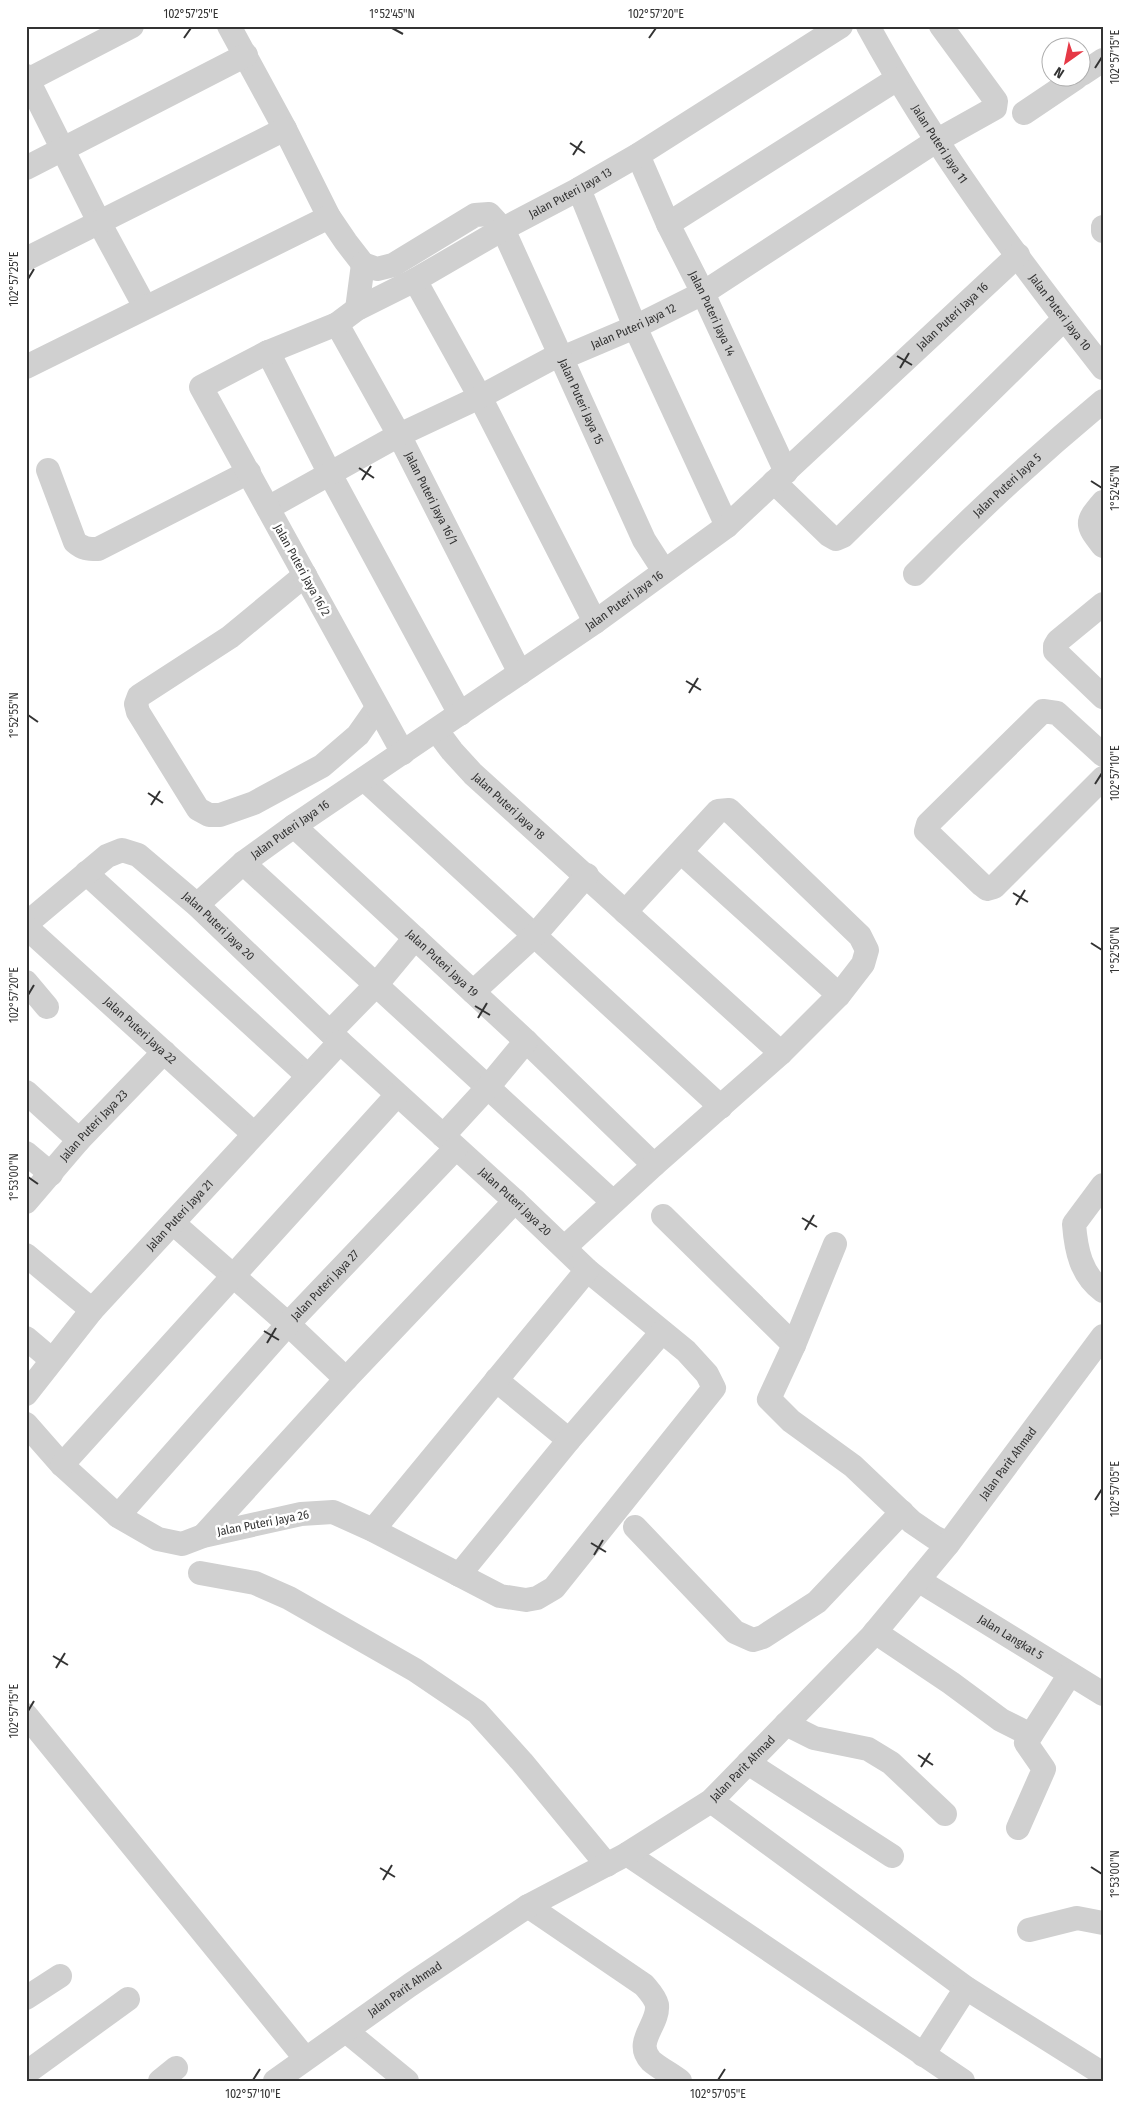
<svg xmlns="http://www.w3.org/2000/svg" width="1129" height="2107" font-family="'Fira Sans Condensed',sans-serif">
<rect width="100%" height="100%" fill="#fff"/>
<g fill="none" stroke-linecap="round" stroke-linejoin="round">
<g stroke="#d0d0d0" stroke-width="24">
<path id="s1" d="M229,26L285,129L329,217L346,242L363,264L377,269L393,265L475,215L489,214L503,229L644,540L664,571"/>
<path id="s2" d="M868,26C934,147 1018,260 1103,368"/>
<polyline points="1082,74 1103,60"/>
<polyline points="26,76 100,224 145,307"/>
<polyline points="26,81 132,26"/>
<polyline points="1024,113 1076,78"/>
<path id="s3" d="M638,155L668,224L703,293L786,472"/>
<polyline points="26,168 246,55"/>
<polyline points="579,189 635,327 727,526"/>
<polyline points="668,224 897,79"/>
<polyline points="1103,227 1103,231"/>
<polyline points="26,259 285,129"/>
<polyline points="415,280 480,397 595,622"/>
<polyline points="357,309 363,264"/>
<path id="s4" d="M337,324L399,435L520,673"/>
<polyline points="268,352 330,474 460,714"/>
<path id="s5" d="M562,358L635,327L703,293L936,141L995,108L996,101L941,26"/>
<polyline points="26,367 329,217"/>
<path d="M48,470L75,542C83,549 88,549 98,549L249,472"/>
<polyline points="774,482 829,535 836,539 843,536 1064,319"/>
<path d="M1103,502C1085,523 1086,524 1103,546"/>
<polyline points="268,508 399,435 480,397 560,354"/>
<path id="s6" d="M915,574C975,513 1037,456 1103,401"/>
<polyline points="305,575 230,637 139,696 136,704 138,712 198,809 209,815 220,815 254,803 322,766 358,735 377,708"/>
<polyline points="1103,604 1058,641 1055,646 1055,651 1103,697"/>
<path id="s7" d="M437,731L452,751L473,774L781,1053"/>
<path id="s8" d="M403,753L201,387L268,352L337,324L357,309L415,280L503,229L579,189L638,155L841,26"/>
<polyline points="1103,755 1057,713 1043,711 928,824 926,831 982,885 987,889 994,887 1103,778"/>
<polyline points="364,779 721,1107"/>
<path id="s9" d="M294,826L526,1041L654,1165"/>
<polyline points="681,852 839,995"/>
<polyline points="243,863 613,1202"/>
<polyline points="86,873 308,1076"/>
<path id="s10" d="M197,905L243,863L294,826L595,622L727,526L1018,255"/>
<path id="s11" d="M26,924L107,856L122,850L138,855L197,905L340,1042L515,1201L587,1270L686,1351L707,1374L714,1388L554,1588L537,1598L526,1600L500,1596L373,1530L333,1512L301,1514L203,1536L182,1544L158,1539L118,1516L62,1465L26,1424"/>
<path id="s12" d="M26,927L254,1134"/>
<polyline points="26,982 47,1007"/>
<polyline points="473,992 535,935 587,875"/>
<polyline points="330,1032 376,985 415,938"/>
<polyline points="26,1092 79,1140"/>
<polyline points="443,1136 488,1087 526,1041"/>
<polyline points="26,1153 51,1174"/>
<path d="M1103,1185L1074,1224C1076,1250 1081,1275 1103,1291"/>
<path id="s13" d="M26,1202L79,1140L164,1052"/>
<polyline points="663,1216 794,1345"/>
<polyline points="173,1223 288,1324 346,1379"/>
<polyline points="835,1244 794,1345 769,1399 791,1421 853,1466 912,1522 934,1537 948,1544"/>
<polyline points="565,1247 654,1165 781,1053 839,995 863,964 867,950 860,936 729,810 718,811 625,912"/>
<polyline points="26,1255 92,1310"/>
<polyline points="26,1338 52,1360"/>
<polyline points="496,1380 569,1440"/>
<path id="s14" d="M26,1394L92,1310L340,1042"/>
<polyline points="62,1465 397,1095"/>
<path id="s15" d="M118,1516L288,1324L456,1148"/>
<polyline points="635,1527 735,1632 753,1640 763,1637 817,1602 902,1512"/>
<polyline points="373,1530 587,1270"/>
<polyline points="203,1536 346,1379 515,1201"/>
<polyline points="200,1573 255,1583 289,1598 415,1670 477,1712 522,1762 607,1865"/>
<polyline points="459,1575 569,1440 662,1332"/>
<path id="s16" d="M918,1580L1103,1694"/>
<polyline points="875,1632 951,1683 1001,1720 1031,1735"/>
<polyline points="26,1715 305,2058"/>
<polyline points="786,1724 814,1738 868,1749 891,1763 945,1814"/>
<polyline points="748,1763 892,1856"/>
<polyline points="711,1801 966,1988 1103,2074"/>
<polyline points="1018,1828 1044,1769 1026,1743 1070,1674"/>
<polyline points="627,1854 963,2081"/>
<path d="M528,1906L644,1985C649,1991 655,1997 657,2005C659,2025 633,2042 651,2061C659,2068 671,2074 680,2081"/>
<polyline points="1029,1930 1077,1918 1103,1923"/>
<polyline points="26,1998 60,1976"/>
<polyline points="346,2031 407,2081"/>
<polyline points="923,2055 966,1988"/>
<polyline points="26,2073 128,1999"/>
<polyline points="160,2081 176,2068"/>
<path id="s17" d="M275,2081L410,1985L528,1906L627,1854L711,1801L871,1637L948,1544L1103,1336"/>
</g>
</g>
<path fill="none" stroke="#333" stroke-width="2" d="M392,28L403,34M184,38L191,28M649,38L656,28M1095,68L1102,57M570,143L585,153M573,155L582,141M28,279L34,269M897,356L912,365M900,368L909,353M359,468L374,478M362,480L371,466M1091,481L1102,488M686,681L701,690M689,693L698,678M28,715L38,722M1095,784L1102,773M148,793L163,803M151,805L160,791M1013,893L1028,902M1016,905L1025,890M1091,943L1102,950M28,995L34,985M475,1006L490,1015M478,1018L487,1003M28,1177L38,1184M802,1218L817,1227M805,1230L814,1215M264,1331L279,1340M267,1343L276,1328M1095,1500L1102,1489M591,1543L606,1552M594,1555L603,1540M53,1656L68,1665M56,1668L65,1653M28,1711L34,1701M918,1755L933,1765M921,1767L930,1753M1091,1867L1102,1874M380,1868L395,1877M383,1880L392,1865M253,2080L260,2069M718,2080L725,2069"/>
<g text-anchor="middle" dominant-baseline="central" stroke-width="5" stroke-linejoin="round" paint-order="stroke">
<g font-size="12" fill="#333" stroke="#fff">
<text stroke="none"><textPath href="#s2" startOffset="138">Jalan Puteri Jaya 11</textPath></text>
<text stroke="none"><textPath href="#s8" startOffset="836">Jalan Puteri Jaya 13</textPath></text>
<text stroke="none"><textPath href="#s2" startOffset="345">Jalan Puteri Jaya 10</textPath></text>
<text stroke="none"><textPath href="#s3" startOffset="175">Jalan Puteri Jaya 14</textPath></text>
<text stroke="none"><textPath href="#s10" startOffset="960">Jalan Puteri Jaya 16</textPath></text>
<text stroke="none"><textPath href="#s5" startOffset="78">Jalan Puteri Jaya 12</textPath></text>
<text stroke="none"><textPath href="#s1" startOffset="625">Jalan Puteri Jaya 15</textPath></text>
<text stroke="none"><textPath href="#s6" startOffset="128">Jalan Puteri Jaya 5</textPath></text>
<text stroke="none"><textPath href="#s4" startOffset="198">Jalan Puteri Jaya 16/1</textPath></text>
<text transform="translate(302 570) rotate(61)">Jalan Puteri Jaya 16/2</text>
<text stroke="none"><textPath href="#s10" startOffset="525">Jalan Puteri Jaya 16</textPath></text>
<text stroke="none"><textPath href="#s7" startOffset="104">Jalan Puteri Jaya 18</textPath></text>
<text stroke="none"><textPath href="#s10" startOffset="120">Jalan Puteri Jaya 16</textPath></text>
<text stroke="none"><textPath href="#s11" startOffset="246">Jalan Puteri Jaya 20</textPath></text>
<text stroke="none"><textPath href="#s9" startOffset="202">Jalan Puteri Jaya 19</textPath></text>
<text stroke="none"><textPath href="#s12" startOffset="154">Jalan Puteri Jaya 22</textPath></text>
<text stroke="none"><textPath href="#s13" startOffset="102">Jalan Puteri Jaya 23</textPath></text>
<text stroke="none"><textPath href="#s11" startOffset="651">Jalan Puteri Jaya 20</textPath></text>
<text stroke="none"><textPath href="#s14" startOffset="236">Jalan Puteri Jaya 21</textPath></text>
<text stroke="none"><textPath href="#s15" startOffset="310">Jalan Puteri Jaya 27</textPath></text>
<text stroke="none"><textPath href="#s17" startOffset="969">Jalan Parit Ahmad</textPath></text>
<text transform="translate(263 1523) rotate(-11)">Jalan Puteri Jaya 26</text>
<text stroke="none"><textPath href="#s16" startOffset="109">Jalan Langkat 5</textPath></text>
<text stroke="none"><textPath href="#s17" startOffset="564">Jalan Parit Ahmad</textPath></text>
<text stroke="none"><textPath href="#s17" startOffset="159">Jalan Parit Ahmad</textPath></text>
</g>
</g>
<rect width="1129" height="2107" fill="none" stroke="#ffffff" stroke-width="55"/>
<g transform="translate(1066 62) rotate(213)"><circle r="24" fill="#ffffff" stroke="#adadad"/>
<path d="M0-4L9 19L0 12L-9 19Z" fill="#e63946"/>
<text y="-8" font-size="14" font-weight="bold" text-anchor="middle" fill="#333333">N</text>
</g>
<rect x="28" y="28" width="1074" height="2052" fill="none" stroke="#333" stroke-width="2"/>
<g font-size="12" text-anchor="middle" fill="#333">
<text x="191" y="18">102°57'25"E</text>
<text x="392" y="18">1°52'45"N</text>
<text x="656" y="18">102°57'20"E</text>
<text transform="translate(1115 57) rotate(-90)" y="4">102°57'15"E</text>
<text transform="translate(14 279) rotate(-90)" y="4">102°57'25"E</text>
<text transform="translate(1115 488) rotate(-90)" y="4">1°52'45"N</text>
<text transform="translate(14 715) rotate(-90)" y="4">1°52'55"N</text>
<text transform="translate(1115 773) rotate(-90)" y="4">102°57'10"E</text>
<text transform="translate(1115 950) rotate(-90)" y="4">1°52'50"N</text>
<text transform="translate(14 995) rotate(-90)" y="4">102°57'20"E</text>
<text transform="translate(14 1177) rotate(-90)" y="4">1°53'00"N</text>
<text transform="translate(1115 1489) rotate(-90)" y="4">102°57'05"E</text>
<text transform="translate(14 1711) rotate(-90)" y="4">102°57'15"E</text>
<text transform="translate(1115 1874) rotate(-90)" y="4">1°53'00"N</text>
<text x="253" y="2098">102°57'10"E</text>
<text x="718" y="2098">102°57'05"E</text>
</g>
</svg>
